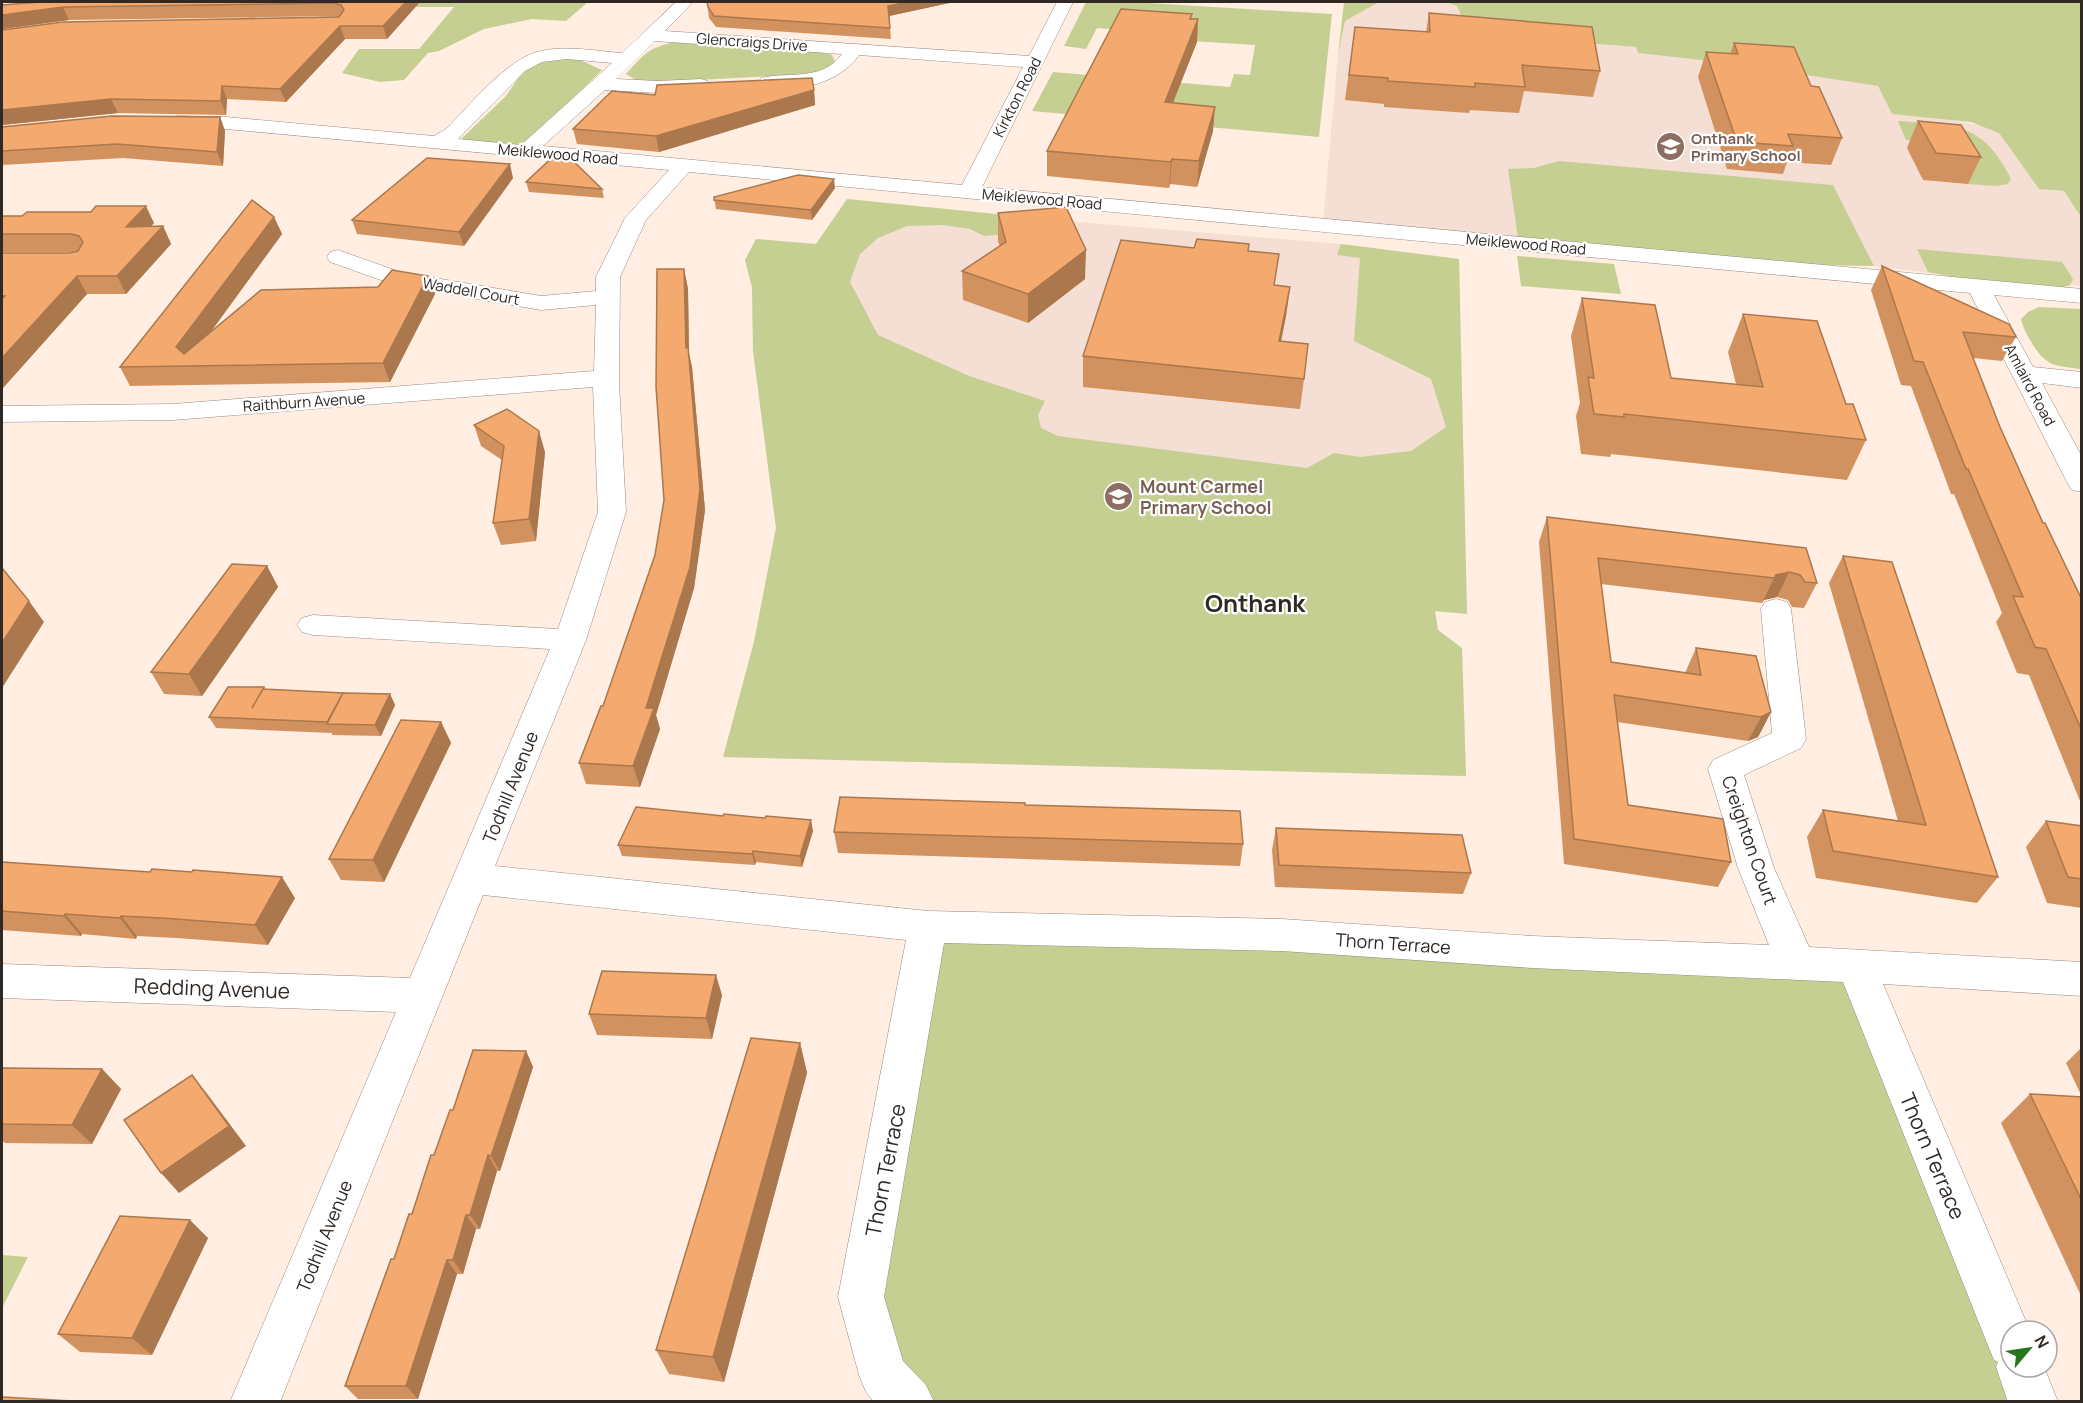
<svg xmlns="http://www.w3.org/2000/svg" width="2083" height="1403" font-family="Manrope,sans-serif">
<rect width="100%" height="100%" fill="#ffeee1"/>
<g fill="#f5ded3">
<polygon points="1379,2 1446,2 1457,5 1470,34 1637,47 1878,86 1893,114 1943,118 1986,127 1999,133 2039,189 2064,191 2081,217 2081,286 2070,285 2058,289 1874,266 1818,265 1323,221 1338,55 1345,21"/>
<polygon points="847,199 1066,221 1341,244 1459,259 1467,614 1435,611 1438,630 1462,648 1466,776 723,757 754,642 776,528 753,351 752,287 745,260 756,239 816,244"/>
</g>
<g fill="#c6cf92">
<polygon points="402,2 588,2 566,21 532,19 484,29 439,51 428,53 404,80 380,82 342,73 359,49 419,49 454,7 398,7"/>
<polygon points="1086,2 1130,2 1332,14 1319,137 1032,111 1053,72 1230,87 1234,74 1250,75 1255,45 1192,41 1193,35 1097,28 1086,49 1064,46"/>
<polygon points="1344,2 1379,2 1345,21 1338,55"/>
<polygon points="1446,2 2081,2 2081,217 2064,191 2039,189 1999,133 1971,122 1892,114 1878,86 1720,62 1638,53 1636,47 1470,34 1457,6"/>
<path d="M680,41L822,52L832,55L835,62L830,68L813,74L662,82L636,80L626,74C646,52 649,47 680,41Z"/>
<polygon points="561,59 580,60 602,70 533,137 516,145 463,142 462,138 506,96 525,68 539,62"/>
<path d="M1898,121C1955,125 1983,122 2011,179L2008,184L1996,186L1968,184C1949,151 1946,143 1906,140Z"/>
<polygon points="1559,161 1833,185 1874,266 1818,265 1518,238 1508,169 1534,168"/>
<polygon points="847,199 1066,221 1064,229 984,236 970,229 943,225 907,226 878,238 860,254 850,282 878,335 969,376 1045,401 1038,415 1041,428 1058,436 1307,468 1334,453 1360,457 1411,451 1446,427 1431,379 1354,341 1360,258 1337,255 1341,244 1459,259 1467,614 1435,611 1438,630 1462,648 1466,776 723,757 754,642 776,528 753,351 752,287 745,260 756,239 816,244"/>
<polygon points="1917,249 2062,262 2073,279 2070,285 2058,289 1978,282 1928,272"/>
<polygon points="1517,256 1614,264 1621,294 1521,286"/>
<path d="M2039,307L2081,309V369C2057,366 2047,367 2033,345C2028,336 2023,329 2021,319L2028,312Z"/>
<polygon points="936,936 1285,946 1852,978 2015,1402 930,1401 892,1368 874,1304"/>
<polygon points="2,1255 28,1257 2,1308"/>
</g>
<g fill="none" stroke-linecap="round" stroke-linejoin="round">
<defs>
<path id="street" d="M676,2H693L665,31L1029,56L1057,2H1073L982,187L2082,289V303L1994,295L2033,367L2082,372V388L2042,383L2082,457V492L2072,490L2068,484L1970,293L689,172L646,220L620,277L619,383L626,512L586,640L495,866L928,911L1282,919L1532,936L1769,945L1738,868L1708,769L1713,760L1772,733L1761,609L1765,602L1776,599L1787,602L1791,609L1806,739L1801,748L1744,775L1774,868L1809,947L2082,962V996L1883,984L2030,1331H2011V1367H2044L2058,1402H2008L1996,1367L1998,1362L1994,1360L1987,1343L1843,982L1532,968L1282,951L944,943L884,1297L903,1361L926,1385L934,1402H874L866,1392L859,1375L838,1297L906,940L483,895L280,1402H230L396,1012L2,998V964L410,978L550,649L313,635L302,632L297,625L302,618L313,615L558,629L598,512L593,387L173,420L2,422V406L173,404L594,371L596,305L541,310L395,285L330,262L327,257L330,252L338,250L400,272L541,296L596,291V277L625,218L669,170L226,129L177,128L170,126L167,122L170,118L177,116L226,117L434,136L446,129C468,107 505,62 534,53C561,44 594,51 622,53ZM655,41L842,54C821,82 791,71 761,78L759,82L761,86C795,94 839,84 859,55L1023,67L962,185L543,146L605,90L658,93L708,89L710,85L708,81L701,79L658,81L616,79ZM567,59L612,63L521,145L458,139L525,71L542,62Z"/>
</defs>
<use href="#street" stroke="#99897e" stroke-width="1"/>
<use href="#street" fill="#fff" fill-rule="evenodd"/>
</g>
<g fill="#d2925f" fill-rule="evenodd">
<path d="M40,2L419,3L387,39H345L286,102L227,99L226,115L118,113L2,125V5ZM337,16H339L2,30V29L69,20Z"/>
<polygon points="707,2 954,2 889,16 891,39 716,27 709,18"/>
<polygon points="1429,13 1600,71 1593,97 1524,91 1519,113 1470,110 1469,113 1384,107 1384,104 1345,100 1355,27 1426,32"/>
<polygon points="1192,14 1191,19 1198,19 1197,42 1173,103 1213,131 1197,187 1170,184 1169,188 1047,176 1047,151"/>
<polygon points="1734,43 1811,86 1842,138 1831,165 1787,162 1783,174 1727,169 1698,77 1706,52 1730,54"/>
<polygon points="814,90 815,105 659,152 577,144 573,129 655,95"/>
<polygon points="220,117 225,131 223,166 123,158 2,165 2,127"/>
<polygon points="1918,121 1981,157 1968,184 1923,180 1907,148"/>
<polygon points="513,178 464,246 357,234 352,220"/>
<polygon points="526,182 602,189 604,198 529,192"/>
<polygon points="835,188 812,220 716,209 714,197"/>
<polygon points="998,213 1085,279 1028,323 963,300 962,271 1000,246 998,242"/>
<polygon points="2,216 154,223 151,226 163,226 171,244 126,294 87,294 2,389 2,253 70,253 73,252 2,252"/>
<polygon points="274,217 282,234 211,331 378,287 428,276 435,294 390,382 130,386 120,367"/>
<polygon points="1194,248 1248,251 1275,286 1290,287 1286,316 1281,341 1304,379 1300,409 1083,387 1083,356"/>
<polygon points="1882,266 2016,337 2002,361 1973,358 2000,427 2043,523 2082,600 2082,806 2029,675 2017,673 1996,622 2002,613 1954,494 1951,494 1911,386 1901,385 1871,290"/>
<polygon points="684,269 688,289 689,354 692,367 705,510 694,588 656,715 660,729 640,787 586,784 579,763 603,706 655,555 664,500"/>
<polygon points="1582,298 1671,378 1736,384 1728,352 1743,314 1846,404 1866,440 1847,480 1611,454 1610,457 1581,454 1576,416 1580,403 1571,336"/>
<polygon points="474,425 545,452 536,541 501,545 493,523 502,460 481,446"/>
<polygon points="1547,517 1806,548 1817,583 1804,608 1792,607 1788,600 1777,597 1764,600 1762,603 1601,584 1611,662 1685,673 1696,648 1771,712 1758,737 1748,741 1617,722 1628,805 1731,862 1718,887 1564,864 1539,542"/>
<polygon points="1843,556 1998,877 1977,903 1816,878 1807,837 1823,810 1898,821 1829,583"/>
<polygon points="267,566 278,587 202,696 164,694 151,672"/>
<polygon points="264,687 266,690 343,693 390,694 395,705 381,736 332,735 332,733 216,728 209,717"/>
<polygon points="441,722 451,743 384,882 341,880 329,859"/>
<polygon points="1025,805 1243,844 1240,866 838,853 834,832"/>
<polygon points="2046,821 2082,826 2082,908 2047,903 2026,847"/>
<polygon points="1276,828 1471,873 1463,894 1275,887 1272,850"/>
<polygon points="813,831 802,867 756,862 755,865 622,856 618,845"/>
<polygon points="2,862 295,898 268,945 177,938 137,936 136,939 82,934 81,936 2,930"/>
<polygon points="722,995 712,1039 597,1035 589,1014"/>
<polygon points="800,1043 807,1073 724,1382 669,1374 656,1350"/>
<polygon points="2082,1047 2082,1097 2066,1063"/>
<polygon points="526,1051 533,1067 500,1171 497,1171 480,1229 476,1229 463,1274 457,1274 418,1399 358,1399 345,1386 434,1155"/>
<polygon points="2,1068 102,1069 121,1089 92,1144 5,1143 2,1140"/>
<polygon points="2030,1094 2082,1097 2082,1298 2001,1123"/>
<polygon points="208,1238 152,1355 80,1352 58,1334"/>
</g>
<g fill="#ab774d">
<polygon points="406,2 419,2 419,3 387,39 383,26"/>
<polygon points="907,2 954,2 889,16 888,6"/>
<polygon points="63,7 69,20 2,29 2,30 2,15"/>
<polygon points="1198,19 1197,42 1163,127 1165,102"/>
<polygon points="340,26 345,39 286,102 280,89"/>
<polygon points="222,86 227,99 226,115 221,101"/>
<polygon points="814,90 815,105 659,152 656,136"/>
<polygon points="111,99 118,113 2,125 2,127 2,110"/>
<polygon points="1215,107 1213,131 1197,187 1199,161"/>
<polygon points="220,117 225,131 223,166 217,152"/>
<polygon points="1172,159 1170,184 1169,188 1171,162"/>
<polygon points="510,164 513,178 464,246 459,232"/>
<polygon points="834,179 835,188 812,220 811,210"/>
<polygon points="146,206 154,223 135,244 126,227"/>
<polygon points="274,217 282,234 186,366 176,347"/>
<polygon points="163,226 171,244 126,294 117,276"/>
<polygon points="1086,250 1085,279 1028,323 1028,294"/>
<polygon points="684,269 688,289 689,354 692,367 705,510 694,588 656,715 660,729 640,787 633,766 646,708 686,348"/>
<polygon points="77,276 87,294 2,389 2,358"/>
<polygon points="428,276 435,294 390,382 383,363"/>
<polygon points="1290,287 1286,316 1275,371 1279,341"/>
<polygon points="539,431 545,452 536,541 529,519"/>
<polygon points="267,566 278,587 202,696 189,674"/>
<polygon points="1789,572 1777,597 1764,600 1762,603 1774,578 1776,575"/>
<polygon points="29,601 44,622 2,688 2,643"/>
<polygon points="390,694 395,705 381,736 375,725"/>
<polygon points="1771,712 1758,737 1748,741 1761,717"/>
<polygon points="441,722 451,743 384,882 373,860"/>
<polygon points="811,820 813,831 802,867 800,856"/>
<polygon points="753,851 756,862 755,865 752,854"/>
<polygon points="282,877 295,898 268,945 255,925"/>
<polygon points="65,914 82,934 81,936 64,916"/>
<polygon points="121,916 137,936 136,939 120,918"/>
<polygon points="716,975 722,995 712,1039 706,1018"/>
<polygon points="800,1043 807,1073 724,1382 713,1357"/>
<polygon points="526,1051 533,1067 500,1171 491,1156"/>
<polygon points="102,1069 121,1089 92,1144 72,1125"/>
<polygon points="192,1075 208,1095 246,1146 179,1193 161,1173"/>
<polygon points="488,1155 497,1171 480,1229 470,1215"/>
<polygon points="466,1215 476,1229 463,1274 453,1260"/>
<polygon points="190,1220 208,1238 152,1355 132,1338"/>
<polygon points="447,1260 457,1274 418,1399 406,1386"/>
</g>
<g fill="#f4aa6e" stroke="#ab774d" stroke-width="1.5">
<polygon points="41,2 406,2 383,26 340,26 280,89 222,86 221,101 111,99 2,110 2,30 63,22 339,17 344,10 341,5 333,3 63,7 2,15 2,5"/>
<polygon points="707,2 907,2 888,6 890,28 714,16 708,7"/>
<polygon points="1121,9 1192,14 1190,19 1198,19 1165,102 1215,107 1199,161 1172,159 1171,162 1047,151"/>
<polygon points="1429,13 1592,27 1600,71 1522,65 1525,87 1475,83 1475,87 1388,81 1388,78 1349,75 1355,27 1430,32"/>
<polygon points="1734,43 1794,47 1811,86 1819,87 1842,138 1788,134 1793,146 1737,142 1706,52 1738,54"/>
<polygon points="812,78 814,90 656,136 573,129 612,91 655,95 657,85"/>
<polygon points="112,116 220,117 217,152 117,144 2,151 2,127"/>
<polygon points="1918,121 1961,125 1981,157 1936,153"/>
<polygon points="557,153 565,153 602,189 526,182"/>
<polygon points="427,158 510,164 459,232 352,220"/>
<polygon points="798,175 834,179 811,210 714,200 714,197"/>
<polygon points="252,200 274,217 176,347 184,354 261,290 378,287 392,270 428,276 383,363 120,367"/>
<polygon points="96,206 146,206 126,227 163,226 117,276 77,276 2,358 2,299 5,296 2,296 2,253 70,253 78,251 83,242 79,236 71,234 2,234 2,216 22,216 27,212 91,212"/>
<polygon points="1066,207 1086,250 1028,294 962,271 1006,242 998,213"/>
<polygon points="1197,239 1249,244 1248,251 1279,254 1274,285 1290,287 1279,341 1308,344 1304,379 1083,356 1121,240 1194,248"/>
<polygon points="1882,266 2009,324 2016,337 1963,332 2000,427 2043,523 2045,523 2082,600 2082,731 2046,649 2035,647 2013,596 2023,597 1968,469 1966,469 1923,362 1914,361"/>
<polygon points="657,269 684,269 686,348 688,347 700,489 690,567 646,708 654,708 633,766 579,763 601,706 603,706 655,555 664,500 656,387"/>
<polygon points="1582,298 1655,305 1671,378 1763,387 1743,314 1817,321 1846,404 1853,404 1866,440 1624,414 1624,417 1594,414 1588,377 1594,378"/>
<polygon points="507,409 539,431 529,519 493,523 504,446 474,425"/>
<polygon points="1547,517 1806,548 1817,583 1805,582 1800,575 1789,572 1776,575 1774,578 1598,558 1611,662 1701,675 1696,648 1756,656 1771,712 1761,717 1614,695 1628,805 1723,819 1731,862 1574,839"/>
<polygon points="1843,556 1892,562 1998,877 1833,851 1823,810 1926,825"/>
<polygon points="232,564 267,566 189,674 151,672"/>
<polygon points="2,568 29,601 2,643"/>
<polygon points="228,687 264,687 252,708 263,689 343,693 327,722 209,717"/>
<polygon points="343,693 390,694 375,725 327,724"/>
<polygon points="401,720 441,722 373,860 329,859"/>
<polygon points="840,797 1025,803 1025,805 1240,811 1243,844 834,832"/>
<polygon points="636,807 723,816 724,814 765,818 766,816 811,820 800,856 753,851 752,854 618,845"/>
<polygon points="2046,821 2082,826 2082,879 2068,877"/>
<polygon points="1276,828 1462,835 1471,873 1279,865"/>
<polygon points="2,862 150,872 152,869 192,872 193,870 282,877 255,925 162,918 121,916 120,918 65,914 64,916 2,911"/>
<polygon points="602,971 716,975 706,1018 589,1014"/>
<polygon points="751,1038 800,1043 713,1357 656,1350"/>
<polygon points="473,1050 526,1051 491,1156 488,1155 470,1215 466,1215 453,1260 447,1260 406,1386 345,1386 391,1259 394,1259 409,1214 412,1214 431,1155 434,1155 450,1110 453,1110"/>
<polygon points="2,1068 102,1069 72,1125 2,1124"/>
<polygon points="192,1075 229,1126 161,1173 124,1120"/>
<polygon points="2030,1094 2082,1097 2082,1201"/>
<polygon points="120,1216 190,1220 132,1338 58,1334"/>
<polygon points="2,1397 72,1401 2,1401"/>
</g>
<defs>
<symbol id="school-disc" viewBox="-11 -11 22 22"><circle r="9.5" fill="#8d6e63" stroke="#fff"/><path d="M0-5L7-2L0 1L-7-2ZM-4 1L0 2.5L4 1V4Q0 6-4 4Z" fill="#fff"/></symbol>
</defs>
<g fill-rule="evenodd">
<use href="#school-disc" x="1654" y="130" width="33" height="33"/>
<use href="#school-disc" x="1102" y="480" width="33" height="33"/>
</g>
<g text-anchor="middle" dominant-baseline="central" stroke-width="4.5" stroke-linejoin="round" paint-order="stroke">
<g font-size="15" fill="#2f2824" stroke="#fff">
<text transform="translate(752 42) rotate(4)">Glencraigs Drive</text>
<text transform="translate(1017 97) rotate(-63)">Kirkton Road</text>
<text transform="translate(558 154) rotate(5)">Meiklewood Road</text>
<text transform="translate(1042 199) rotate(5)">Meiklewood Road</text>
<text transform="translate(1526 244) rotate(5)">Meiklewood Road</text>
<text transform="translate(471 291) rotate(10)">Waddell Court</text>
<text transform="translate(2030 385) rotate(62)">Amlaird Road</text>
<text transform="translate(304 402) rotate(-4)">Raithburn Avenue</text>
</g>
<g font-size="15" font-weight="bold" fill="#785e54" stroke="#fff" text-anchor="start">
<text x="1691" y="138">Onthank<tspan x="1691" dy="17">Primary School</tspan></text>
</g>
<g font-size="18" font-weight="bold" fill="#785e54" stroke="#fff" text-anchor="start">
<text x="1140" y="486">Mount Carmel<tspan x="1140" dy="21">Primary School</tspan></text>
</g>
<g font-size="18" fill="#2f2824" stroke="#fff">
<text transform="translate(510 787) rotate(-68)">Todhill Avenue</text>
<text transform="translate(1750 840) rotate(71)">Creighton Court</text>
<text transform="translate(1393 943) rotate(4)">Thorn Terrace</text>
<text transform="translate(324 1236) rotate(-68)">Todhill Avenue</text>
</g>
<g font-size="21" fill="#2f2824" stroke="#fff">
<text transform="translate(212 988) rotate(2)">Redding Avenue</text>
<text transform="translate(1933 1156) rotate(67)">Thorn Terrace</text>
<text transform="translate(885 1170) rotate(-79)">Thorn Terrace</text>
</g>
<g font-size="24" font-weight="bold" fill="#2f2824" stroke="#fff">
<text x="1255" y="602">Onthank</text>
</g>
</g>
<rect width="2083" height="1403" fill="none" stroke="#2f2824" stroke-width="6"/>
<g transform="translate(2029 1349) rotate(61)"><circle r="28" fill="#ffffff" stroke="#aca9a7" stroke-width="1.5"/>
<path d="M0-4.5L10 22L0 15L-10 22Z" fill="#27761f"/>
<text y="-9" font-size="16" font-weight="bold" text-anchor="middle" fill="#2f2824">N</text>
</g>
</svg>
